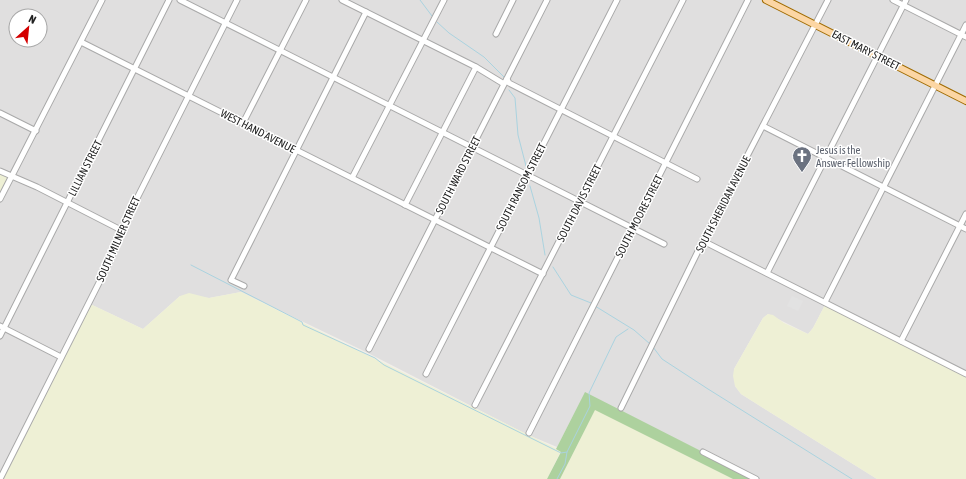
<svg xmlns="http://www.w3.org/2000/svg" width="966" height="479" font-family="'Asap Condensed',sans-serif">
<rect width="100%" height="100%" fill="#f2efe9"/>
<path fill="#e0dfdf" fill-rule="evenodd" d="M0,0H966V374L826,303L813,328L808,334L768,314L763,318L734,369L735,386L741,394L877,479H756L585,393L557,447L526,434L366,352L241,292L209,298L180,296L143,329L88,303L0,479ZM16,16H40V40H16Z"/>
<g fill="#eef0d5">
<polygon points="0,171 12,177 0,199"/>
<polygon points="241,292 561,451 547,479 0,479 88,303 143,329 180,296 189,293 209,298"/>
<polygon points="826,303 966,374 966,479 877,479 741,394 735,386 733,376 734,369 763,318 768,314 773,315 784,323 808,334 813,328"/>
<polygon points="595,409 733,479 560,479"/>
</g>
<polygon fill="#add19e" points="585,392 756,479 733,479 595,410 560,479 547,479 561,452 556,449"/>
<polygon fill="#e2e2e2" points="792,296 803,301 798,311 787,306"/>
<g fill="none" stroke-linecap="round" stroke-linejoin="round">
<g stroke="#aad3df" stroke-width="1">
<polyline points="420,0 432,16"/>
<polyline points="437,22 449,33 484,57 504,77"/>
<polyline points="509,90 515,98 518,135 526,166"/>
<polyline points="530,186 539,218 545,255"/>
<polyline points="191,265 302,322 303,325 375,358 384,365 561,453 567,452"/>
<polyline points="553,267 571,295 591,303"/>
<polyline points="595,306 634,330 650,344"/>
<polyline points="653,347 662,359 708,389 852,479"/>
<polyline points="557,479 565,464 567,452 590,406 589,393 616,337 628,329"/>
</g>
<defs>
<g id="minor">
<polyline points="180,0 664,244"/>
<polyline points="342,0 476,67 504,84"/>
<polyline points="893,0 966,37"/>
<polyline points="496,34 513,0"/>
<polyline points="81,42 543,274"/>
<polyline points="507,79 509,83 697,179"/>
<polyline points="0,113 36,131"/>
<polyline points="243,123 306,0"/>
<polyline points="763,126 966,229"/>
<polyline points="0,171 37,187 121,230"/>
<polyline points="352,178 444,0"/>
<polyline points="0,199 102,0"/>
<polyline points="405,205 476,67"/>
<polyline points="703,241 966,374"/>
<polyline points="767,273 906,0"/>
<polyline points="244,286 231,280 366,12"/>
<polyline points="825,302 966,25"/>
<polyline points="0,326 61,357"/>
<polyline points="0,336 169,0"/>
<polyline points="901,341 966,214"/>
<polyline points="369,349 547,0"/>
<polyline points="426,374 617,0"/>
<polyline points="475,405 683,0"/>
<polyline points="621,408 703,241 828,0"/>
<polyline points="529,433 748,0"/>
<polyline points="703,452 756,479"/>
<polyline points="0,479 110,261 127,218 237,0"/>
</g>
<polyline id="major" points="766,0 966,101"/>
</defs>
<use href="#minor" stroke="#a9a9a9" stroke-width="7"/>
<use href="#major" stroke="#a06b00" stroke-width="8"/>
<use href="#minor" stroke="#fff" stroke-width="5"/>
<use href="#major" stroke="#fcd6a4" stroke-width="6"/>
</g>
<defs>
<symbol id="church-pin" viewBox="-11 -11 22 30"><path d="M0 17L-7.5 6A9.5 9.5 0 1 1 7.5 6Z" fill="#6b7280" stroke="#fff"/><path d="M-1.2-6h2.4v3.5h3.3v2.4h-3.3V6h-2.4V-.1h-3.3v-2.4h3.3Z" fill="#fff"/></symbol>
</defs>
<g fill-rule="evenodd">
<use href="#church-pin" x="791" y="145" width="22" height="30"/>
</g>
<g text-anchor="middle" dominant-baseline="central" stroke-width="3" stroke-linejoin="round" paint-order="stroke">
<g font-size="11" fill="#222" stroke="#fff">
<text transform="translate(866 50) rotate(27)">EAST MARY STREET</text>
<text transform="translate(258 131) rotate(27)">WEST HAND AVENUE</text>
<text transform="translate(85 168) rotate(-63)">LILLIAN STREET</text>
<text transform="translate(458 175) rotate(-63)">SOUTH WARD STREET</text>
<text transform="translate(521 187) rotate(-63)">SOUTH RANSOM STREET</text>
<text transform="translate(579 203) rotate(-63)">SOUTH DAVIS STREET</text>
<text transform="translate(723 204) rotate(-63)">SOUTH SHERIDAN AVENUE</text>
<text transform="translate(639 216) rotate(-63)">SOUTH MOORE STREET</text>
<text transform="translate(118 239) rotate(-66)">SOUTH MILNER STREET</text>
</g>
<g font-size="11" fill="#5b616d" stroke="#fff" text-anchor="start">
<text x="816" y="150">Jesus is the<tspan x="816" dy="13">Answer Fellowship</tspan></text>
</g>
</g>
<g transform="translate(28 28) rotate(27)"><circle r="19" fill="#ffffff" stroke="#a7a7a7"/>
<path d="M0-3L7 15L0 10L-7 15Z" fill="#d40000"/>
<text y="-6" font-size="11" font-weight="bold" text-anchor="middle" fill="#222222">N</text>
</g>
</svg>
